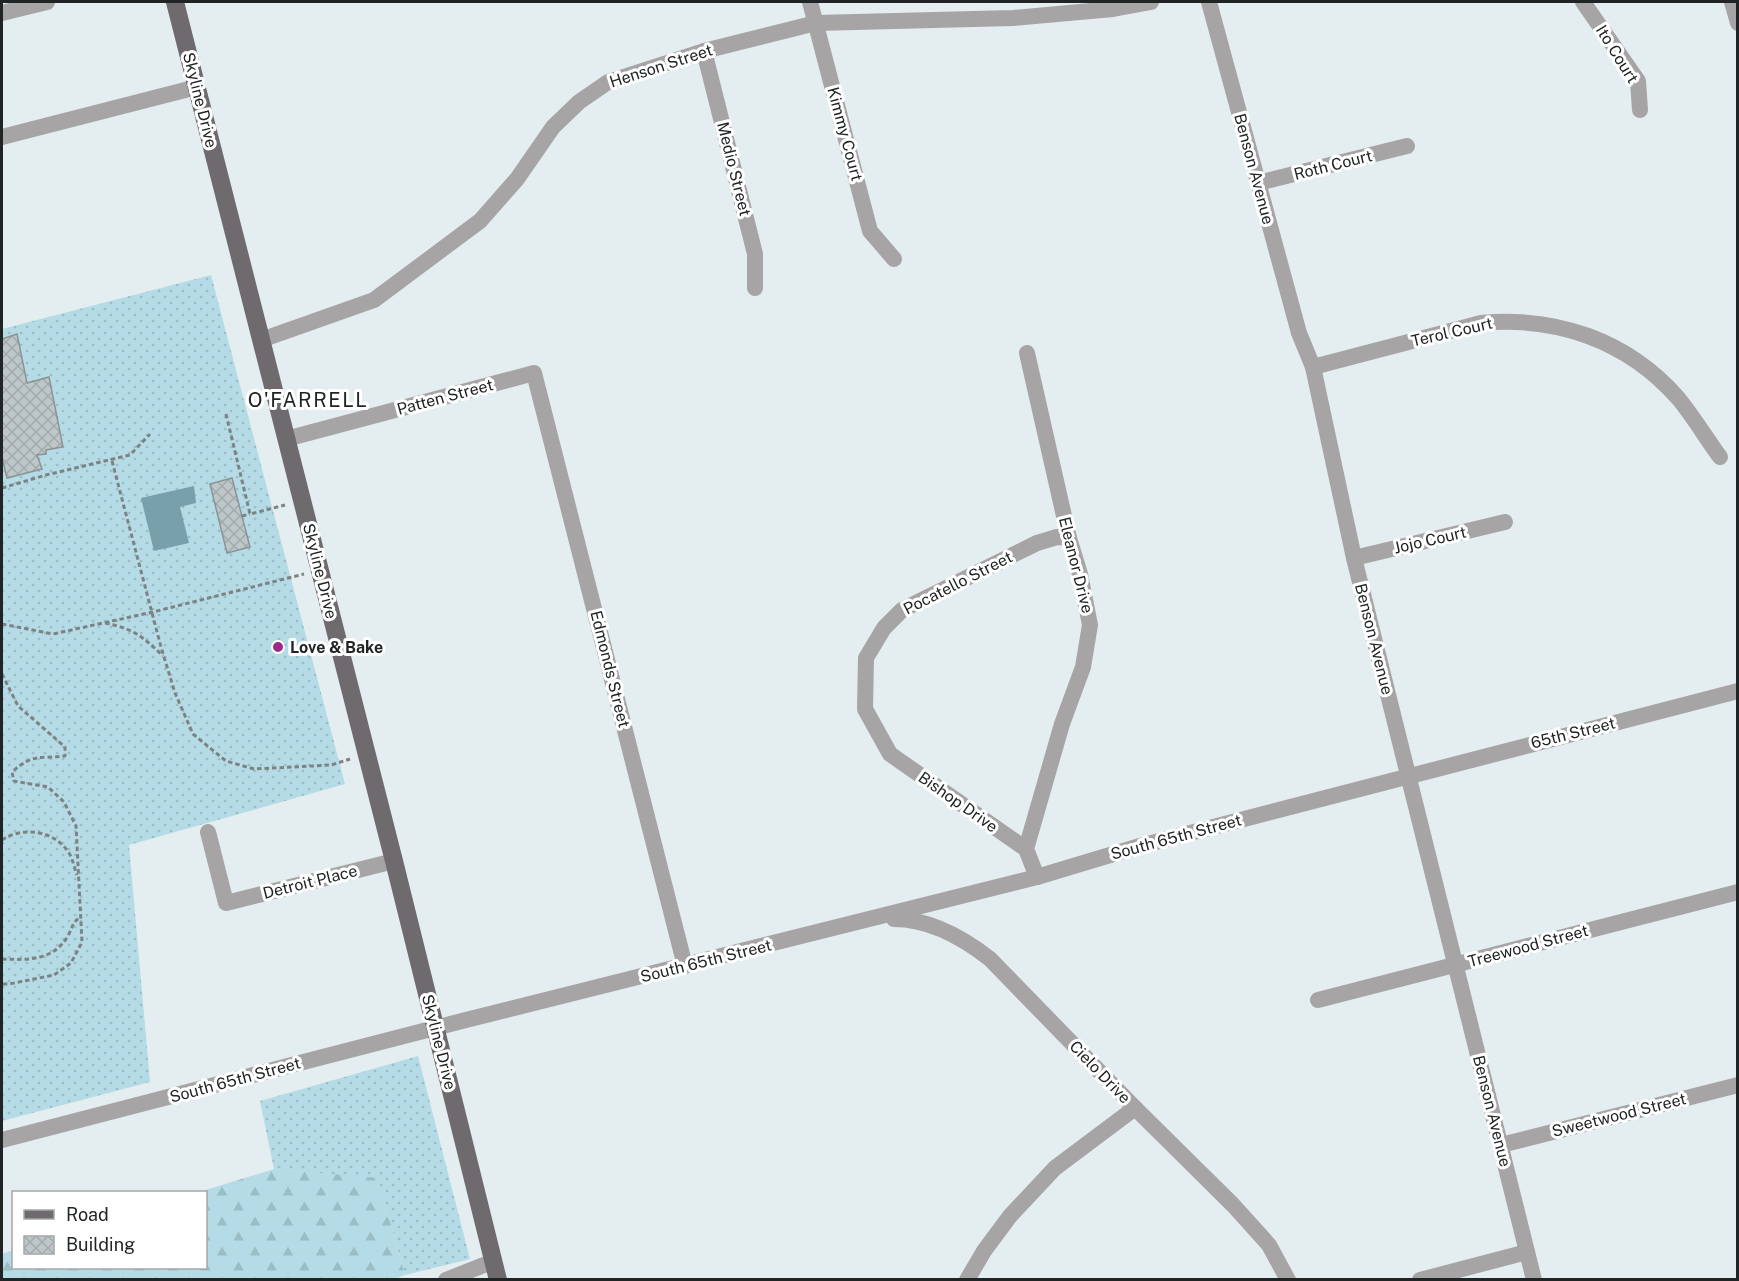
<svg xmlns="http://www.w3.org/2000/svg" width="1739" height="1281" font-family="'Public Sans',sans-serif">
<defs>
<pattern id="grass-dots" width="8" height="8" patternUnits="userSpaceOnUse" patternTransform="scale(1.5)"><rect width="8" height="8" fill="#b5dce6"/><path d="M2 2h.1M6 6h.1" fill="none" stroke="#9bbdc5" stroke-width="1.8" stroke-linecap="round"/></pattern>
<pattern id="forest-firs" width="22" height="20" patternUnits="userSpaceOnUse" patternTransform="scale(1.5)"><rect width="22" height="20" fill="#b5dce6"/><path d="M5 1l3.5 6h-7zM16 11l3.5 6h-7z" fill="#9bbdc5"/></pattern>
<pattern id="building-cross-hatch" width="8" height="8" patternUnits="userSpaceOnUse" patternTransform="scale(1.5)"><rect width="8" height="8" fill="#bdc6c8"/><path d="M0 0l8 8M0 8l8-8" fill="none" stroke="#a2aaac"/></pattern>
</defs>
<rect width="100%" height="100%" fill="#e4edef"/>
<g fill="url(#grass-dots)">
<polygon points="211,275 345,784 129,845 150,1082 2,1121 2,329"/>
<polygon points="418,1056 470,1259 405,1275 378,1179 274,1169 260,1101"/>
</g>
<polygon fill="url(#forest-firs)" points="274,1169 378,1178 405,1275 392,1280 2,1279 2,1254 13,1250 14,1268 206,1268 206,1192 199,1192"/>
<polygon fill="#77a0aa" points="194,486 196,503 180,507 189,543 154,551 141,498"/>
<g fill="url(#building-cross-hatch)" stroke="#8b9395" stroke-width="1.5">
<polygon points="17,334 27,383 49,377 63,447 46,450 46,454 37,455 42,469 7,478 2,458 2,339"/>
<polygon points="232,478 250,547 227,553 210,484"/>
</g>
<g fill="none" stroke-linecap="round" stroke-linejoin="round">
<g stroke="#7d8384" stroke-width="3" stroke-dasharray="4.5 3" stroke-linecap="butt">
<polyline points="226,414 250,514 285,505"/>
<polyline points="112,461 161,647 175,693 193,734 226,761 254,769 331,765 350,759"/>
<polyline points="2,488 46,475 130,455 150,434"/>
<polyline points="242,516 250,514"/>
<path d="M105,623C134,629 142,636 163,656"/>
<polyline points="2,624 53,634 153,612 304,574"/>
<path d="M2,674L18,706L65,747V756C40,759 33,753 12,772L14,781L48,787L64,802L76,826L82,942L71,963L54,975L9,984H2"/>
<path d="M2,840C23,826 54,830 69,853C73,859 74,868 77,875"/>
<path d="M2,959C28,960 53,961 68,936C72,928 73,921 81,917"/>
</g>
<g stroke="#a7a4a6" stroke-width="16">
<polyline points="810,2 870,231 894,259"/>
<polyline points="1209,2 1299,333 1313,367 1354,558 1534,1280"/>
<polyline points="1583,2 1638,81 1640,110"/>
<polyline points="1732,2 1738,23"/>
<polyline points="2,13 47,2"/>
<polyline points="704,51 755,254 755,288"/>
<polyline points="2,137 197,87"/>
<polyline points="1258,183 1407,146"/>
<polyline points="261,340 374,300 480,221 517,179 553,127 579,102 608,82 704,51 816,23 1013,18 1113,9 1151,2"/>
<polyline points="1027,353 1069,538 1080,574 1090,625 1083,667 1062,724 1026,849 1037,877"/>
<path d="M1313,367L1481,323C1556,316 1627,340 1678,398C1693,416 1706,438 1720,457"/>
<polyline points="286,439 534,373 685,966"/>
<polyline points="1354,558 1505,522"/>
<polyline points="208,832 226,903 394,861"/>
<polyline points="1026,849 890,754 865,709 866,658 884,628 902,610 1037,543 1057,537 1069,538"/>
<path d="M894,919C929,919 962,937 990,959L1135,1108L1233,1205L1269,1245L1288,1280"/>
<polyline points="1318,1000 1738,892"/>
<polyline points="2,1140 462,1021 1037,877 1140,846 1738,691"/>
<polyline points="1501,1145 1738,1085"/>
<polyline points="446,1280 494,1261"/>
<polyline points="967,1280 984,1251 1010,1216 1055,1168 1135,1108"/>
<polyline points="1420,1280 1527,1252"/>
</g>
<polyline stroke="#6f6a6e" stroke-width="18" points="175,2 394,861 498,1280"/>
</g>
<circle fill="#9d2a86" stroke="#fff" stroke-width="2" cx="278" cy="647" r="6"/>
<g text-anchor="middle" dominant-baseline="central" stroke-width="6" stroke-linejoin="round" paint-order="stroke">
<g font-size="16" fill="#212425" stroke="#fff">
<text transform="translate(1617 54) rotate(58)">Ito Court</text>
<text transform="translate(661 66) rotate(-18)">Henson Street</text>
<text transform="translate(200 100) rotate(76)">Skyline Drive</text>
<text transform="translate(845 134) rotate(75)">Kimmy Court</text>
<text transform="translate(1333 165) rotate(-14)">Roth Court</text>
<text transform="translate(734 169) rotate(76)">Medio Street</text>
<text transform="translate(1254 169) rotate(75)">Benson Avenue</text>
<text transform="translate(1452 332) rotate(-13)">Terol Court</text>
<text transform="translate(445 397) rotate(-15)">Patten Street</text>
<text transform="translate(1430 540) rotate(-13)">Jojo Court</text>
<text transform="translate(1076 565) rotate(76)">Eleanor Drive</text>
<text transform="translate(320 571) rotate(76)">Skyline Drive</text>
<text transform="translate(958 583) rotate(-27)">Pocatello Street</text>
<text transform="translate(1374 639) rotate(76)">Benson Avenue</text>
<text transform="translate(610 669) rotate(76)">Edmonds Street</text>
<text transform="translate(1573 733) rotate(-14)">65th Street</text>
<text transform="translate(958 802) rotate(35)">Bishop Drive</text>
<text transform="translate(1176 837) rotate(-15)">South 65th Street</text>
<text transform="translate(310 882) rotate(-14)">Detroit Place</text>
<text transform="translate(1528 946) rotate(-15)">Treewood Street</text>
<text transform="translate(706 961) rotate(-14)">South 65th Street</text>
<text transform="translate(439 1042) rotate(76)">Skyline Drive</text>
<text transform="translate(1100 1072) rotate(46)">Cielo Drive</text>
<text transform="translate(235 1080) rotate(-15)">South 65th Street</text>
<text transform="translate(1492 1111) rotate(76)">Benson Avenue</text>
<text transform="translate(1619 1115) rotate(-14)">Sweetwood Street</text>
</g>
<g font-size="16" font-weight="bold" fill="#212425" stroke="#fff" text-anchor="start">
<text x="290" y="647">Love &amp; Bake</text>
</g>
<g font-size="20" letter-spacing="1.5" fill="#212425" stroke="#fff">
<text x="308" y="400">O'FARRELL</text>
</g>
</g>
<rect width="1739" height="1281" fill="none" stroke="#212425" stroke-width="6"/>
<rect x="12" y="1191" width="195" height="78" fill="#ffffff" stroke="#a6a7a8" stroke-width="1.5"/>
<rect x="24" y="1210" width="30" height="9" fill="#6f6a6e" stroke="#a6a7a8" stroke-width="1.5"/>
<text x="66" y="1221" font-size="18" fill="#212425">Road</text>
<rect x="24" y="1236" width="30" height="18" fill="url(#building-cross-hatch)" stroke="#a6a7a8" stroke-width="1.5"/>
<text x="66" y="1251" font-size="18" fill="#212425">Building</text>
</svg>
